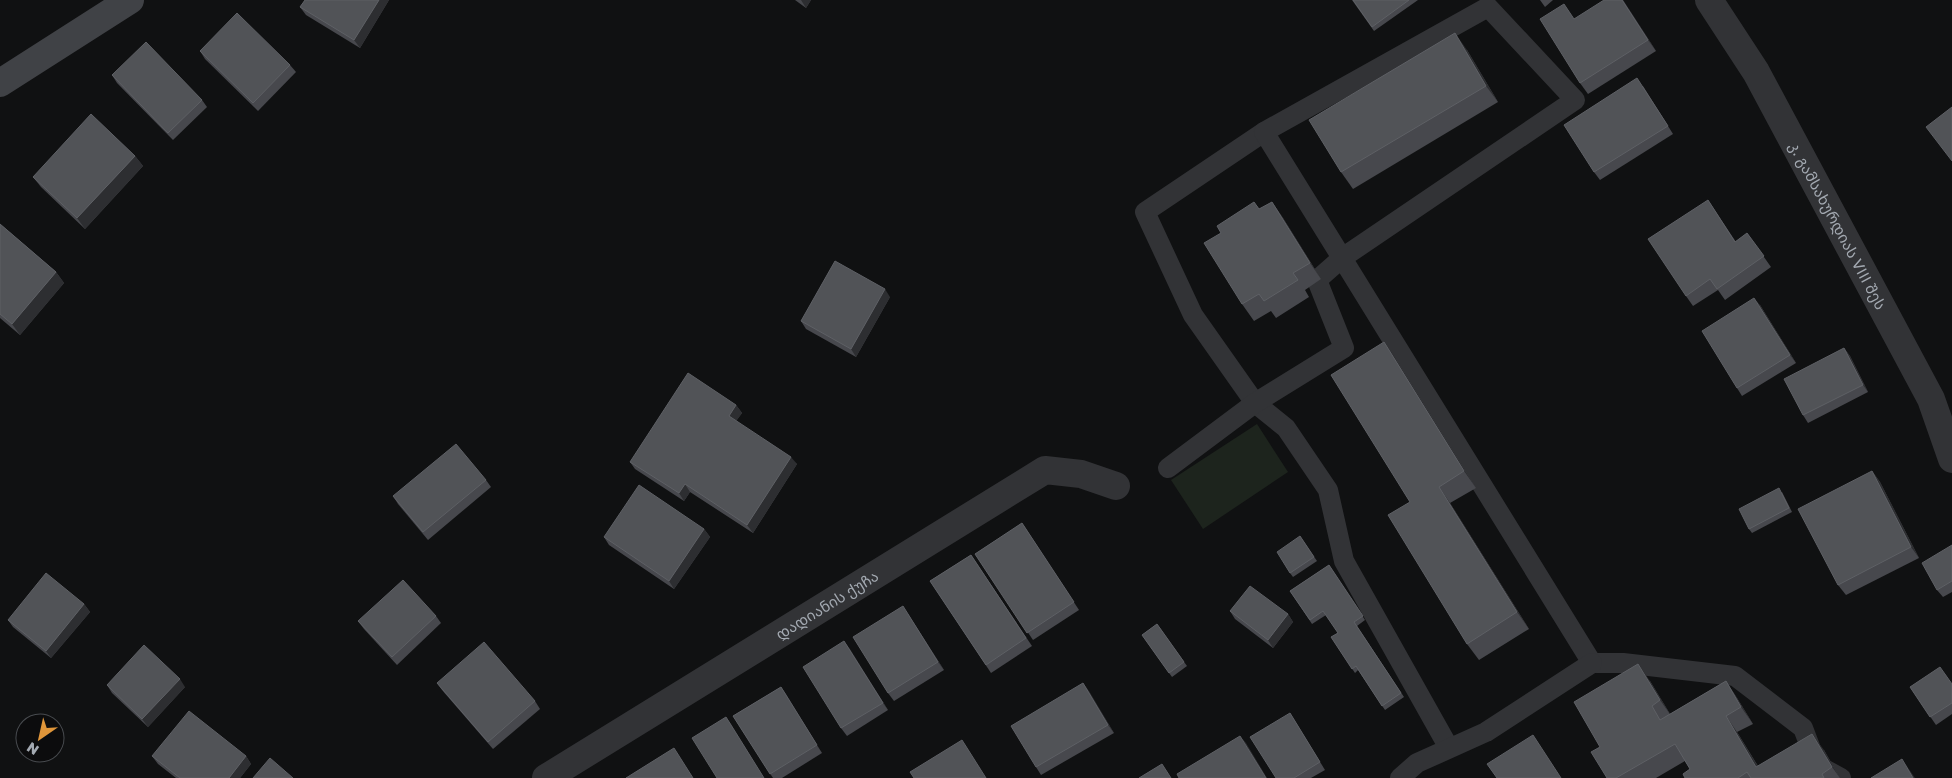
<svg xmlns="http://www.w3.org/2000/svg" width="1952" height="778" font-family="'Golos Text','Noto Sans Georgian',sans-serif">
<rect width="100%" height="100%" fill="#101112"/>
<polygon fill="#1d241d" points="1257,424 1288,472 1203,529 1171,480"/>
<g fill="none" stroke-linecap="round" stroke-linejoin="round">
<g stroke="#323336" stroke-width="20">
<polyline points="1264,132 1145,212 1193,315 1255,403 1286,428 1328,490 1344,561 1449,748"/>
<polyline points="1168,468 1255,403 1344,348 1317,280 1342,258 1264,132 1488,7 1575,100 1342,258 1592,663 1623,663 1735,676 1803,728 1817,765 1841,778"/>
<polyline points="1400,778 1417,763 1486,732 1592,663"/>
</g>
<g stroke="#323336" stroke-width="28">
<path id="s1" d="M1709,0L1756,72L1931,399L1952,459"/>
<path id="s2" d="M546,778L1045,470L1081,474L1116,486"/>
</g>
<polyline stroke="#404246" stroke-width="28" points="0,83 130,0"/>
</g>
<g fill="#47484d">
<polygon points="305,0 389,0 360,48 306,15 300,7"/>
<polygon points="795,0 811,0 806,8"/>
<polygon points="1352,0 1418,0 1374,31"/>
<polygon points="1540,0 1553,0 1545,7"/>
<polygon points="1623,0 1656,51 1588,94 1580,83 1574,19"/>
<polygon points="1467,50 1498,102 1353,189 1341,172"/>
<polygon points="200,51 290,65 296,72 258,111 205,59"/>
<polygon points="112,75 202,100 207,107 173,140 117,83"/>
<polygon points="1643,86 1673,134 1600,180 1594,172"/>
<polygon points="135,156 143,166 85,229 41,187 33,177"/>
<polygon points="1708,200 1736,242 1747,233 1771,267 1725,300 1718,290 1693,306 1686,296"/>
<polygon points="1254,202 1259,209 1272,202 1283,218 1321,279 1305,290 1309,297 1276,318 1271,311 1254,321 1242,304 1221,233"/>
<polygon points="0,224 56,272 64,283 20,335 0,318"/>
<polygon points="890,297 856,357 806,329 801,321"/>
<polygon points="1760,305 1796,363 1742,396 1737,388"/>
<polygon points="1844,348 1850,356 1868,392 1808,423 1803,415"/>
<polygon points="1396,359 1476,488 1450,503 1529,629 1479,660 1467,644 1410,502"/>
<polygon points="736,405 742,413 736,421 797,464 753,533 690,492 684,501 635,469 630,462"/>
<polygon points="1872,471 1880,482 1919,558 1846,595 1838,585"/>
<polygon points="486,480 491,487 428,540 398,504 393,496"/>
<polygon points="1782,492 1792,512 1752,533 1749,529"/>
<polygon points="1022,523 1079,610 1033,640 975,554"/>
<polygon points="704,529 710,537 674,589 609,545 604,537"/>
<polygon points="1300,536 1317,561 1293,577 1290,573"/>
<polygon points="1952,545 1952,592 1943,597 1937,590"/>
<polygon points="971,555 1032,646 991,673 930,581"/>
<polygon points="1329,565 1365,620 1357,626 1404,697 1385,710 1358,670 1355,673 1331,637 1338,633 1326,615 1312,624 1290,591"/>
<polygon points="84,604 90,612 51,658 13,627 8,620"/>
<polygon points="1230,611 1288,614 1293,622 1273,648 1235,619"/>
<polygon points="908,614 944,670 894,701 888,693"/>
<polygon points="436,616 441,623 397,665 364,629 358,621"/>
<polygon points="1157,624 1187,666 1172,677 1142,635"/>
<polygon points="844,641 888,710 847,736 841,728"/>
<polygon points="1650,681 1670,714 1726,681 1737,698 1753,724 1737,732 1758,766 1824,750 1840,778 1685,778 1690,769 1685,761 1656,778 1607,778 1600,747"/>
<polygon points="437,683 535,701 540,709 493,749 442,690"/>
<polygon points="1083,683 1114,733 1041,775 1036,767"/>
<polygon points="1952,684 1952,714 1936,725 1910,687"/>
<polygon points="107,685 185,687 148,727 112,693"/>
<polygon points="781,687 822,753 782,778 773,778 733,716"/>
<polygon points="1290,713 1325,770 1311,778 1276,778"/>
<polygon points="152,756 246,756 251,764 240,778 176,778 158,764"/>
</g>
<g fill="#2d2e31">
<polygon points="379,0 389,0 360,48 354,40"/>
<polygon points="801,0 811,0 806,8"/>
<polygon points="1623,0 1656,51 1648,40"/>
<polygon points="1455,33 1467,50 1498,102 1486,86"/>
<polygon points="135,156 143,166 85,229 77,218"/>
<polygon points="1272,202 1283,218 1321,279 1310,263"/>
<polygon points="56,272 64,283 20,335 12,324"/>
<polygon points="885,289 890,297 856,357 851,349"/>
<polygon points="1754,298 1760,305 1796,363 1790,355"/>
<polygon points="1384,342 1396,359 1476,488 1464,471"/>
<polygon points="1844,348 1850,356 1868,392 1863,385"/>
<polygon points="736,405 742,413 734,424 729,416"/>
<polygon points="791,457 797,464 753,533 747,525"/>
<polygon points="1872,471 1880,482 1919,558 1911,547"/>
<polygon points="685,484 690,492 684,501 679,493"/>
<polygon points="1439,487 1450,503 1529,629 1517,612"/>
<polygon points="704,529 710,537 674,589 669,581"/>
<polygon points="84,604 90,612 51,658 46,651"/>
<polygon points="903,606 908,614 944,670 938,662"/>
<polygon points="1288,614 1293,622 1273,648 1268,640"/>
<polygon points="844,641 850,649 888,710 883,703"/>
<polygon points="1638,664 1650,681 1672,717 1660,700"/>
<polygon points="180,679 185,687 148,727 142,719"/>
<polygon points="1726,681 1737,698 1753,724 1741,707"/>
<polygon points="1083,683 1089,691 1114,733 1108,725"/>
<polygon points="781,687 786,694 822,753 817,745"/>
<polygon points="1726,716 1737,732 1765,778 1756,767"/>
<polygon points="726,717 731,724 764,778"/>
<polygon points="1812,734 1824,750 1840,778 1832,767"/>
<polygon points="1240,736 1246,743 1267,778 1266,778"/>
<polygon points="246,756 251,764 240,778 229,778"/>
<polygon points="1902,759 1915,778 1913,778"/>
</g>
<g fill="#515357" stroke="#5e6065">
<polygon points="305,0 379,0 354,40 300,7"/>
<polygon points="1353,0 1409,0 1372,27"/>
<polygon points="1604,0 1622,0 1648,40 1580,83 1540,19 1564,4 1574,19"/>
<polygon points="237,13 290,65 253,103 200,51"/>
<polygon points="1455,33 1486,86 1341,172 1309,120"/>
<polygon points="146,42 202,100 168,133 112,75"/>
<polygon points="1637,78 1668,126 1594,172 1564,125"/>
<polygon points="1952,107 1952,161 1926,127"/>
<polygon points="91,114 135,156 77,218 33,177"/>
<polygon points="1708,200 1735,242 1747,233 1764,256 1717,289 1710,279 1686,296 1648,239"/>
<polygon points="1254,202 1259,209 1272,202 1310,263 1293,273 1298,280 1264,301 1259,294 1242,304 1204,243 1221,233 1217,226"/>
<polygon points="0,224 56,272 12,324 0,314"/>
<polygon points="835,261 885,289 851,349 801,321"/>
<polygon points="1754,298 1790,355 1737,388 1702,331"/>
<polygon points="1384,342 1464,471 1439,487 1517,612 1467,644 1388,515 1410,502 1331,375"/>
<polygon points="1844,348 1863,385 1803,415 1784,379"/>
<polygon points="688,373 736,405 729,416 791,457 747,525 685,484 679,493 630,462"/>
<polygon points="456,444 486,480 423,532 393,496"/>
<polygon points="1872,471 1911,547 1838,585 1798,509"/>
<polygon points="639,485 704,529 669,581 604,537"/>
<polygon points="1779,488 1789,508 1749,529 1739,509"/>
<polygon points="1022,523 1074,602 1027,633 975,554"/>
<polygon points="1300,536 1314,557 1290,573 1277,552"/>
<polygon points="1952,545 1952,581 1937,590 1922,563"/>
<polygon points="971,555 1026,638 986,665 930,581"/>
<polygon points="1329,565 1363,616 1354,622 1401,693 1382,706 1356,666 1352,669 1331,637 1338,633 1323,611 1310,620 1290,591"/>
<polygon points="46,573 84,604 46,651 8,620"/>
<polygon points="403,580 436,616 392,657 358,621"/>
<polygon points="1250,586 1288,614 1268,640 1230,611"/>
<polygon points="903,606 938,662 888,693 853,637"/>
<polygon points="1157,624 1184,662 1169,673 1142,635"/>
<polygon points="844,641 883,703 841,728 803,667"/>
<polygon points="484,642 535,701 488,742 437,683"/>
<polygon points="144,645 180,679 142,719 107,685"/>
<polygon points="1638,664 1660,700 1652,706 1660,720 1726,681 1741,707 1726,716 1756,767 1812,734 1832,767 1822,774 1824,778 1751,778 1747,772 1738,778 1685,778 1683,774 1690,769 1675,744 1616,778 1607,778 1591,752 1600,747 1574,702"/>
<polygon points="1940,667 1952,684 1952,703 1930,717 1910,687"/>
<polygon points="1083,683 1108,725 1036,767 1011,726"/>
<polygon points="781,687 817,745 770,774 733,716"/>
<polygon points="189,711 246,756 229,778 180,778 152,756"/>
<polygon points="1290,713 1320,762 1294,778 1276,778 1250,737"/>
<polygon points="726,717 764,778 717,778 692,738"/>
<polygon points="1533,735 1561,778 1497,778 1487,764"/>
<polygon points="1240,736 1266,778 1179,778 1177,774"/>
<polygon points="962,740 986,778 914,778 910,772"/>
<polygon points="674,748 693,778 626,778"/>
<polygon points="270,758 293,778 253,778"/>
<polygon points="1902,759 1913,778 1871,778"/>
<polygon points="1162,764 1171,778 1139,778"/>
</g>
<g text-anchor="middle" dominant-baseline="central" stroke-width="4.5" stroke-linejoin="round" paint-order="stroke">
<g font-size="15" fill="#a3a9b1" stroke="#0c0c0d">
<text stroke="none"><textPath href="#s1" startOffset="260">კ. გამსახურდიას VIII შეს</textPath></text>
<text stroke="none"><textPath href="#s2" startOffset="330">დადიანის ქუჩა</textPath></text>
</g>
</g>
<g transform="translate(40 738) rotate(214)"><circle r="24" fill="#0c0c0d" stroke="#484b4f"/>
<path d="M0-4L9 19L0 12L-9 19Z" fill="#e0963a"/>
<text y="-8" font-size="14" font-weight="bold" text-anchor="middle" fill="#a3a9b1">N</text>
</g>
</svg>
